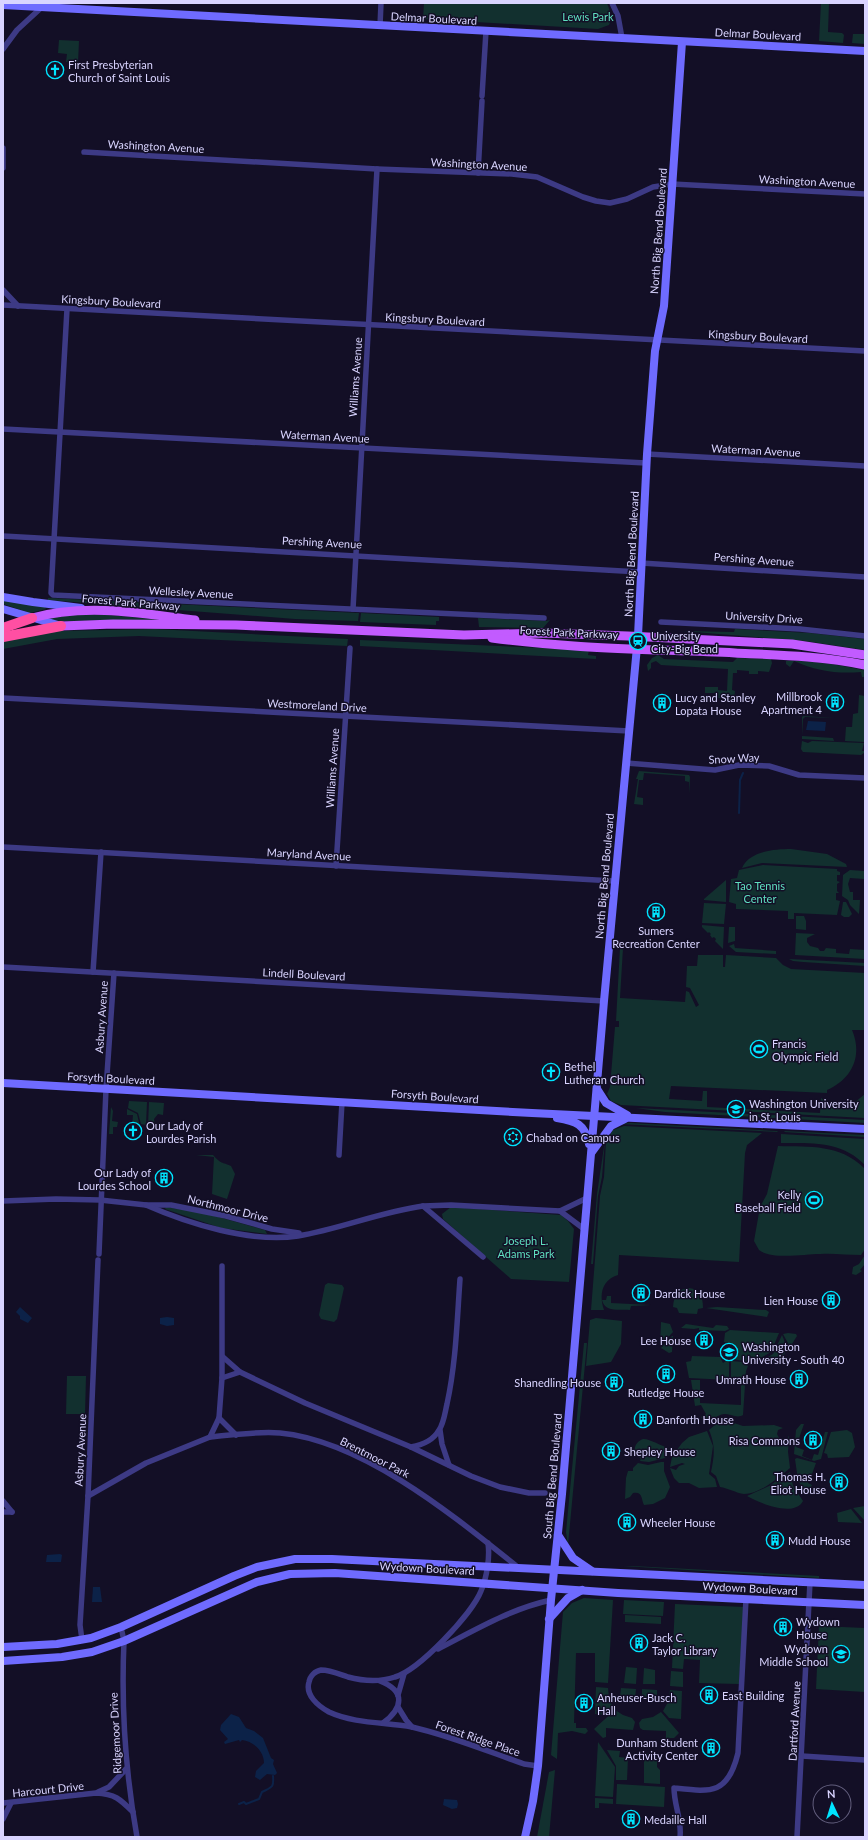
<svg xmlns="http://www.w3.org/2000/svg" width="868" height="1840" font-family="Lato,sans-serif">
<rect width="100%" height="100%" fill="#130f26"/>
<g fill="#12302f">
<polygon points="424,3 607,3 612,17 609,25 598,29 423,19"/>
<polygon points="821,3 829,3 828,32 842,33 844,35 843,43 819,41"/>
<polygon points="853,34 865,34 865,44 852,43"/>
<polygon points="59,40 79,41 78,63 66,62 67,54 58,53"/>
<polygon points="48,598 359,613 358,621 295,619 48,600"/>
<polygon points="3,599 44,606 46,609 30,613 3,604"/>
<polygon points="83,613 167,620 62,621 53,620 47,617"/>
<polygon points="361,613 439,617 439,621 436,621 436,625 360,622"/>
<polygon points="478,618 546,621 550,620 543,628 479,627"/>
<polygon points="155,629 348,639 347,646 139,636 57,639 3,649 3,641 57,631"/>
<polygon points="735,629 810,633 865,639 865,650 805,641 682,631 734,632"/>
<polygon points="360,640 589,650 588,655 596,656 596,659 360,646"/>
<polygon points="658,655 664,659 733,662 737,658 771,659 772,663 769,672 758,671 758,674 749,674 749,671 737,670 737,673 733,673 732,690 735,691 734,699 718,698 716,693 705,693 705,687 718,687 718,690 727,691 728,669 661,665 656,661 651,663 651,668 648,671 647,665 652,658"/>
<path d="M786,661C811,660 838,665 863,670L865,671V677H862L861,672C837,674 816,671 794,661L790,667L786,664Z"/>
<polygon points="859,695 865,696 864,742 845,741 846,727 852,727 853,714 858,713"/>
<polygon points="803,716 835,718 805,717 803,719 802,736 833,738 834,741 802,739 802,717"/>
<polygon points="802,741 808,743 812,741 864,743 862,751 864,751 864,753 861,755 803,752 801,749"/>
<polygon points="639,771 689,775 690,777 689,794 689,782 685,781 685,776 644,773 643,780 639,780 637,797 643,798 643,805 634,804 638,779 636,779"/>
<path d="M791,849L827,854L846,864L847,867L762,863L742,868C749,851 775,849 791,849Z"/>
<polygon points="763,865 837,869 837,871 840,872 840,875 837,875 837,881 840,882 837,884 837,891 839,893 836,893 836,900 840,901 837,915 794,913 794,919 788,919 788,911 736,909 736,904 729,902 731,879 737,878 739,870"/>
<polygon points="850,870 864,871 864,879 850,878 848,884 850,892 853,892 853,900 860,900 859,914 850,905 848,900 842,896 843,875"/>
<polygon points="726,880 726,902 704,900 704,899"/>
<polygon points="843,902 846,902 852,914 849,917 844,917 841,915"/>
<polygon points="704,903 726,904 724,924 702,923"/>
<polygon points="796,916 804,916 806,921 806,930 796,929"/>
<polygon points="702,925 724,927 723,949 715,941 716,939 714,937 712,938 710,935 711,934 709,932 708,933 702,927"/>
<polygon points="729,927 735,927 735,941 728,943"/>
<polygon points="796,933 815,934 807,938 807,942 810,946 818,948 820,951 824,951 826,948 836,949 836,953 849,954 850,949 865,950 865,959 795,955"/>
<polygon points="734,944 735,948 776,951 776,954 736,952 729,946"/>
<path d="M620,948H623L620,998L685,1002L686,991L689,992L696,1007L699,1005L690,988L686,987L687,966H697L698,955H723V967H725L726,955L776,958L783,965L791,969L865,973V1030H852C863,1056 852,1079 827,1090V1093L671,1086L669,1099L702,1101L703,1091H707V1107L820,1113L821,1098L826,1102L854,1103L865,1094V1118L621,1105L611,1101L607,1094L610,1087L615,1027H619V1021H616Z"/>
<polygon points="789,959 865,963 865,966 803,962 793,961"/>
<polygon points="129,1101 147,1102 146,1125 141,1124 138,1113 128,1108"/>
<polygon points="149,1102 164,1103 163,1115 158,1114 154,1119 155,1125 148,1125"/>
<polygon points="111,1107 113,1111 112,1121 118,1122 117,1127 113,1127 113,1134 109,1134"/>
<polygon points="636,1108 865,1120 865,1123 665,1112"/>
<polygon points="127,1109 137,1114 140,1127 132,1127 133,1115 127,1115"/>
<polygon points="630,1123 777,1131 778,1132 620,1124"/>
<path d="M624,1126L762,1133L747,1145L745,1153L739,1262L619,1255L618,1275C601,1280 599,1296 604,1310H591L600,1196L604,1177L606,1141L613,1130Z"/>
<polygon points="785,1131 865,1135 865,1137 784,1132"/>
<path d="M781,1134L865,1139V1165C842,1141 812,1143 781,1143Z"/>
<polygon points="605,1140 602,1177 598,1196 593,1264 591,1264 597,1194"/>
<path d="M778,1146C810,1147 840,1144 864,1168L865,1249L861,1255C847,1255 834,1253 820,1254C805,1254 771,1260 759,1250L754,1241L760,1207L767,1194Z"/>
<path d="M196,1155H213C221,1164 222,1162 231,1166L235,1174L227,1199L212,1194L214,1157Z"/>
<polygon points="166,1207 204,1213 265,1230 267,1234 221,1228 165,1209"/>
<polygon points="451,1207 561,1215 568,1221 574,1229 569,1282 511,1279 443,1219 442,1214"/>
<polygon points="865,1255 865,1264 860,1270 862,1271 856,1275 852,1274 853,1267 859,1264"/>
<polygon points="328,1283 342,1285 344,1288 337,1319 334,1322 321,1319 319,1315 325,1285"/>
<path d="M689,1288C700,1289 703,1297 703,1308L698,1309L697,1314L679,1313L677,1308L673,1307C674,1296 677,1289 689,1288Z"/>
<path d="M607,1296H611V1303L651,1305L631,1306L630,1310C619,1309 605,1313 602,1300H606Z"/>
<polygon points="717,1307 766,1310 769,1312 767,1317 706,1308"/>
<polygon points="596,1318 622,1321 621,1344 611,1362 586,1366 590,1320"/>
<polygon points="661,1322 670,1324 673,1332 660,1346"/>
<polygon points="686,1324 713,1328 716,1325 727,1326 729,1329 725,1331 699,1330 699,1328 694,1329 681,1328"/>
<path d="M730,1330L778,1333H779L771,1352L750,1364C743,1358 735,1362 729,1357L730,1347H728V1343L724,1342L725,1333Z"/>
<polygon points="788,1333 796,1334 797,1336 790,1347 783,1334"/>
<path d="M782,1335C788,1348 786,1353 779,1365L761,1361L773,1354Z"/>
<polygon points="672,1336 673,1336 672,1352 669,1353 661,1348"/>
<polygon points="584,1343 587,1343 568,1545 566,1532"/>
<polygon points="692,1356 720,1357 723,1363 728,1360 729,1363 729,1380 689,1378 686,1362 691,1361"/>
<polygon points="731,1361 743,1362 748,1366 746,1371 745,1382 731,1380"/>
<polygon points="67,1376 86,1376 85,1414 66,1414"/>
<path d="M691,1380H700V1403L741,1405V1385H745L743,1415C736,1419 731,1413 724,1414C716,1415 710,1423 703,1420L701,1417L706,1414L701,1405L695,1406Z"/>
<path d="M725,1420L743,1426L774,1425L783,1428L778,1430L777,1434L779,1438L783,1440L788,1438L789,1435L788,1452L790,1468C778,1478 760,1494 744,1494C736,1493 728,1488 720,1487L716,1476L711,1472C714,1456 716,1447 709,1430L716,1424Z"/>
<polygon points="801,1424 804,1424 796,1447 804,1450 802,1456 812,1460 814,1454 818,1455 825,1432 828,1432 821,1459 814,1461 794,1454 796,1430"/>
<polygon points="847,1430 852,1433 855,1447 849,1457 828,1458 827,1454 824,1453 831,1432"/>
<polygon points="707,1431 713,1446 709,1474 715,1479 717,1487 699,1488 689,1483 679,1483 674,1478 670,1468 676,1470 679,1466 685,1464 682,1463 670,1467 672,1457 682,1443 689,1437"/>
<path d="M643,1439C648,1438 662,1446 668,1448L669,1451L665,1458L649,1462L640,1461L641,1459C632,1453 633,1443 643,1439Z"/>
<polygon points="797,1458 816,1463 812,1474 808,1478 808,1483 812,1485 807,1495 798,1480 795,1459"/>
<path d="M661,1462H664V1471L670,1487L665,1498L653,1504L644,1505C641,1499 643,1491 633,1493L630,1497L625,1499L626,1478L628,1471H633V1468L638,1463L648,1465Z"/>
<path d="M790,1472L793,1486L803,1501C794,1518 759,1503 747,1496L769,1486Z"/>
<polygon points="865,1506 865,1521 853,1508"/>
<polygon points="851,1509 862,1523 838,1522 837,1513"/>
<polygon points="623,1566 633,1566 819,1576 819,1578"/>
<polygon points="584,1598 613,1600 608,1683 595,1682 595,1653 576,1653 574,1723 576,1723 576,1728 586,1728 588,1731 585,1734 572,1731 558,1733 557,1759 551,1755 563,1612 572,1603"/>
<polygon points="624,1600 664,1602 663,1616 623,1614"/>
<polygon points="675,1604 744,1607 739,1684 699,1683 700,1660 684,1659 683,1669 672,1668"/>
<polygon points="625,1615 661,1617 661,1624 625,1622"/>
<polygon points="819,1626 865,1628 865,1692 816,1689"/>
<polygon points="626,1667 637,1668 636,1684 624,1683"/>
<polygon points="644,1668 655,1670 655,1684 643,1684"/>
<polygon points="671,1671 683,1672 683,1687 670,1686"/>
<polygon points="596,1687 608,1688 609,1699 614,1709 606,1715 595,1714"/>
<polygon points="621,1688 636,1689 635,1698 620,1697"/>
<polygon points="642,1689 657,1690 657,1699 642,1698"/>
<polygon points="670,1690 682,1691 681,1719 669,1718 663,1711 668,1702"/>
<polygon points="615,1710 623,1715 632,1718 635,1722 633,1730 606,1728 606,1737 603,1738 594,1729"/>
<polygon points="661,1712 679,1733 674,1738 666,1738 666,1731 643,1730 640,1728 639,1723 642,1719 653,1717"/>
<polygon points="598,1742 615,1767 613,1797 595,1796"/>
<polygon points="607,1750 620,1751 619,1757 628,1758 627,1780 616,1780 616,1766"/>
<polygon points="647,1753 657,1757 657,1767 660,1770 660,1784 644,1783 644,1759 647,1759"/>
<polygon points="555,1770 549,1837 537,1837 549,1772"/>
<polygon points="617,1784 665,1787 664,1807 616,1804"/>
<polygon points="595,1798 613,1799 613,1804 599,1803 599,1808 595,1808"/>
</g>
<g fill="#0c2248">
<polygon points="808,721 826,722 825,731 806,730"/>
<polygon points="20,1307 32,1318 28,1323 20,1319 20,1316 16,1312"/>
<polygon points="167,1317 174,1318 174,1325 167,1326 160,1324 160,1318"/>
<polygon points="60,1554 62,1555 61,1562 46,1562 47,1555"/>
<polygon points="93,1587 100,1587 102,1602 92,1602"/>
<path d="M231,1714L239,1717L246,1728L254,1731L263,1738L271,1758L274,1760L273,1764L277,1773L275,1775L267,1774L260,1780L255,1777L256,1771L264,1763C264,1751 253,1741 242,1740L240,1742L239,1740L225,1744L224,1742L228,1739L220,1730L221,1725Z"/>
<polygon points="444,1799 457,1800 458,1804 457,1808 452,1809 443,1805"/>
</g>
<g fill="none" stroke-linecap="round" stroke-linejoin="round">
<g stroke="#0c2248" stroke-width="2">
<polyline points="739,813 740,780 743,773"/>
<path d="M239,1804L244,1802L246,1804L259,1799L262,1792C272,1787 274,1788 273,1776"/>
</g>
<g stroke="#3d3a85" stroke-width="5.5">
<polyline points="612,3 618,16 622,38"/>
<polyline points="380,26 381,3"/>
<polyline points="3,49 17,30 42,7"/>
<polyline points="482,96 486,31"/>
<polyline points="3,148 3,168"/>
<polyline points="84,152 377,169 512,174 537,177 583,197 596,201 610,203 627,199 653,187 672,184 865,194"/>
<polyline points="478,173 482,101"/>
<polyline points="3,290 18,306"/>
<polyline points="3,305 865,351"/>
<polyline points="67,309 51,593 53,595 544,618"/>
<polyline points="3,429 646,463"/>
<polyline points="647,454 865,466"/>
<polyline points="3,536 640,572"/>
<polyline points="641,563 865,577"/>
<polyline points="353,609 377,169"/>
<polyline points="661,622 800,629 865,636"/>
<polyline points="3,698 629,731"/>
<polyline points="626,763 715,770 739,765 769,766 799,775 865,778"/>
<polyline points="3,847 614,881"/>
<polyline points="336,866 350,648"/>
<polyline points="3,967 604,1001"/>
<polyline points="93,972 101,852"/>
<polyline points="339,1155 342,1102"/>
<polyline points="3,1201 56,1199 100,1200 146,1205 171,1205 226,1216 272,1229 299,1233"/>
<path d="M146,1205C189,1224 251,1243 298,1236C340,1229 380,1212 423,1206L483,1257"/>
<polyline points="423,1206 451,1205 560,1211 587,1198"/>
<polyline points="560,1211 584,1229"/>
<polyline points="99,1254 106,1089 114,973"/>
<polyline points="223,1357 240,1372 305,1403 411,1447 471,1476 500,1487 529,1493 545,1493"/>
<polyline points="222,1378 240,1372"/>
<polyline points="219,1418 236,1435"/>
<polyline points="440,1430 442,1444 449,1465"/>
<path d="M210,1437C233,1435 257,1431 280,1433C364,1441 455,1517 519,1568"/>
<path d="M411,1447C422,1445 433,1441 439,1430C444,1423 445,1412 447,1404C456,1363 457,1321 460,1279"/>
<polyline points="88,1496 146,1463 210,1437 219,1418 222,1378 222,1266"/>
<polyline points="3,1501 12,1512"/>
<polyline points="3,1512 12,1512"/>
<path d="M488,1543C490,1557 487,1577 481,1591C472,1614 419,1670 395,1677C380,1682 363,1681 348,1677C339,1674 330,1670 321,1670C315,1671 310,1676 309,1682C305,1695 318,1706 329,1712C355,1724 385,1722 412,1727C451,1736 487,1751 524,1764L538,1766"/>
<path d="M121,1627L124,1641C121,1708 125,1770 137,1837"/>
<polyline points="82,1640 80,1625 88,1496 98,1260"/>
<path d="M438,1649C475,1630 510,1609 551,1600"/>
<path d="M380,1681C406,1691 403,1708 383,1723"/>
<polyline points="398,1695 404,1674"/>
<polyline points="398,1707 406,1720 412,1727"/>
<polyline points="802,1756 865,1760"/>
<polyline points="98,1792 109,1787 126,1769"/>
<path d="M3,1803L96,1793C115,1794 120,1799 133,1812"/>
<polyline points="3,1819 11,1803"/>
<path d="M680,1837C682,1820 674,1805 674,1788C711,1792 728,1795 738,1753L746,1599"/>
<polyline points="797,1837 810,1582"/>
</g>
<g stroke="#6f6bff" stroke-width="8">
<polyline points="3,5 865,51"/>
<polyline points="3,597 33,602 81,608"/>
<polyline points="3,609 58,625"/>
<polyline points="3,1083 532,1113 865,1129"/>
<polyline points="597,1089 606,1103 627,1115"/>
<path d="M557,1118C576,1121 585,1124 589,1144"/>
<polyline points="592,1152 611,1126 625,1119"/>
<polyline points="558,1535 573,1558 592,1571"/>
<polyline points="549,1619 568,1598 582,1590"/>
<polyline points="3,1647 57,1644 91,1638 121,1627 234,1576 257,1567 295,1559 332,1559 865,1585"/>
<polyline points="3,1661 62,1657 92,1652 124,1641 257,1582 290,1574 335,1573 618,1593 865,1605"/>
<polyline points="525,1837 533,1801 538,1766 551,1600 562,1494 604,1001 638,636 647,454 655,351 664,306 682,42"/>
</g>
<g stroke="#c25bff" stroke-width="9">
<path d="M32,618C85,603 141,613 195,620"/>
<polyline points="61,626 113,624 236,625 464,635 543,633 628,636 792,644 865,655"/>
<path d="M492,638C572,649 654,649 735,653C778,655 822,656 865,665"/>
</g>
<g stroke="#ff4fa3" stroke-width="10">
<polyline points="3,628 32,618"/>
<polyline points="3,637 61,626"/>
</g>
</g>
<defs>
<symbol id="church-ring" viewBox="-11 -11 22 22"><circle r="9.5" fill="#130f26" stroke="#00e5ff" stroke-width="1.5"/><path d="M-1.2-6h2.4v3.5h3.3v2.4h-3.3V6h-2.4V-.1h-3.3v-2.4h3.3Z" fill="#00e5ff"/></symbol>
<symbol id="station-ring" viewBox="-11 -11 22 22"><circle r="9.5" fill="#130f26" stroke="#00e5ff" stroke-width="1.5"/><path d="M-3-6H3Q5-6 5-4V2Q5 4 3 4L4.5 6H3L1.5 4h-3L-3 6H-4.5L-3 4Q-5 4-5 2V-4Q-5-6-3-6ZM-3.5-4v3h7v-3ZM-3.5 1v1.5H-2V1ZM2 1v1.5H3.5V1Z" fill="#00e5ff"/></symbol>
<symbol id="building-ring" viewBox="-11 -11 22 22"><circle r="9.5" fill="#130f26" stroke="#00e5ff" stroke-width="1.5"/><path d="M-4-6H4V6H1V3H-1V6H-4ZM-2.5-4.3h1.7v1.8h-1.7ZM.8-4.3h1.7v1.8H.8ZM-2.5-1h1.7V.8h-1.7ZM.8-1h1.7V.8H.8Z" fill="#00e5ff"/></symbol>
<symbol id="stadium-ring" viewBox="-11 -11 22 22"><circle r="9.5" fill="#130f26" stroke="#00e5ff" stroke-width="1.5"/><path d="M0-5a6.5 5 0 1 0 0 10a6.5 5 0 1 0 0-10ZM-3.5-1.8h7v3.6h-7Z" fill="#00e5ff"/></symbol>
<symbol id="university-ring" viewBox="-11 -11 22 22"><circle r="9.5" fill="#130f26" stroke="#00e5ff" stroke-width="1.5"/><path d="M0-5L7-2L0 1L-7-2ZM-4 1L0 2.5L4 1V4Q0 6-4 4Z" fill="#00e5ff"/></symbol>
<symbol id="synagogue-ring" viewBox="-11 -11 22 22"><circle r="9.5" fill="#130f26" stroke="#00e5ff" stroke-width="1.5"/><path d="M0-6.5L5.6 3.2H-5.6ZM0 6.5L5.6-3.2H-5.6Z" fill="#00e5ff"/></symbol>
<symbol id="school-ring" viewBox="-11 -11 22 22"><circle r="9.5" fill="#130f26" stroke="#00e5ff" stroke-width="1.5"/><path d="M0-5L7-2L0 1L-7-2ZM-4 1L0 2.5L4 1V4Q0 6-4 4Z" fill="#00e5ff"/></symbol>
</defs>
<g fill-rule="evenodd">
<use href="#church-ring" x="45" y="60" width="20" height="20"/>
<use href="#station-ring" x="628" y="631" width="20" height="20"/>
<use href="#building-ring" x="825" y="692" width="20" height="20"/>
<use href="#building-ring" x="652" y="693" width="20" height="20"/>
<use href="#building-ring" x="646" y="902" width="20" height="20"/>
<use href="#stadium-ring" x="749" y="1039" width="20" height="20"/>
<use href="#church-ring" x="541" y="1062" width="20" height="20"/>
<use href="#university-ring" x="726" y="1099" width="20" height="20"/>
<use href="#church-ring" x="123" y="1121" width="20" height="20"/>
<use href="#synagogue-ring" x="503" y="1127" width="20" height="20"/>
<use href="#building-ring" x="154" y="1168" width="20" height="20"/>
<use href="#stadium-ring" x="804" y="1190" width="20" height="20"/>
<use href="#building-ring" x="631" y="1283" width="20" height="20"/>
<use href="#building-ring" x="821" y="1290" width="20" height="20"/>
<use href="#building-ring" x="694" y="1330" width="20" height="20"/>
<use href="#university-ring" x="719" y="1342" width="20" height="20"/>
<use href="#building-ring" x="656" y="1364" width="20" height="20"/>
<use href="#building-ring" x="789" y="1369" width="20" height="20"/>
<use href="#building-ring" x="604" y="1372" width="20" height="20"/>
<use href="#building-ring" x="633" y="1409" width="20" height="20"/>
<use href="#building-ring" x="803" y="1430" width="20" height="20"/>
<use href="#building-ring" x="601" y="1441" width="20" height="20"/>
<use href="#building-ring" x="829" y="1472" width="20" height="20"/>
<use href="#building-ring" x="617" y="1512" width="20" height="20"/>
<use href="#building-ring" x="765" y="1530" width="20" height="20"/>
<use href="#building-ring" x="773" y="1617" width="20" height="20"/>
<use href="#building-ring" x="629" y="1633" width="20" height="20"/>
<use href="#school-ring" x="831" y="1644" width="20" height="20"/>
<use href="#building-ring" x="699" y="1685" width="20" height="20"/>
<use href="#building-ring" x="574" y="1693" width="20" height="20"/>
<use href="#building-ring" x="701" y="1738" width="20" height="20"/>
<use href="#building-ring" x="621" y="1809" width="20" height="20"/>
</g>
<g text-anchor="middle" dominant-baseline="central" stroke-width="3" stroke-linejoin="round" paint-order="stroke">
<g font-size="11" fill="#5fe0c0" stroke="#130f26">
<text x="588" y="16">Lewis Park</text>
<text x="760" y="885">Tao Tennis<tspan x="760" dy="13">Center</tspan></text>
<text x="526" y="1240">Joseph L.<tspan x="526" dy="13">Adams Park</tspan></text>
</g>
<g font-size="11" fill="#d9d4ff" stroke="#130f26">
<text transform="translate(434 18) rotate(3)">Delmar Boulevard</text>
<text transform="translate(758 34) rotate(3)">Delmar Boulevard</text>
<text transform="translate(156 146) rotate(3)">Washington Avenue</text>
<text transform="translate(479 164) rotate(3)">Washington Avenue</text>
<text transform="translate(807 181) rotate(3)">Washington Avenue</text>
<text transform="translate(658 231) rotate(-86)">North Big Bend Boulevard</text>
<text transform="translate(111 301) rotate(3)">Kingsbury Boulevard</text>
<text transform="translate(435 319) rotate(3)">Kingsbury Boulevard</text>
<text transform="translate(758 336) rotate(3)">Kingsbury Boulevard</text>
<text transform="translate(355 377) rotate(-86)">Williams Avenue</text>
<text transform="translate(325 436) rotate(3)">Waterman Avenue</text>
<text transform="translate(756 450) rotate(3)">Waterman Avenue</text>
<text transform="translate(322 542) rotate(3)">Pershing Avenue</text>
<text transform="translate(631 554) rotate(-87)">North Big Bend Boulevard</text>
<text transform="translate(754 559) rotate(4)">Pershing Avenue</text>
<text transform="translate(191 592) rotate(3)">Wellesley Avenue</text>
<text transform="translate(131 602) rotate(5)">Forest Park Parkway</text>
<text transform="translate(764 617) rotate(3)">University Drive</text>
<text transform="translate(569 632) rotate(3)">Forest Park Parkway</text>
<text transform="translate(317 705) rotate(3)">Westmoreland Drive</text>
<text transform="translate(734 758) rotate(-3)">Snow Way</text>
<text transform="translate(332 768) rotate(-86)">Williams Avenue</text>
<text transform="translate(309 854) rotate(3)">Maryland Avenue</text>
<text transform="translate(604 876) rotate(-85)">North Big Bend Boulevard</text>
<text transform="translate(304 974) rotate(3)">Lindell Boulevard</text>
<text transform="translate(101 1017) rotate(-86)">Asbury Avenue</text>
<text transform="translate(111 1078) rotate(3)">Forsyth Boulevard</text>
<text transform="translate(435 1096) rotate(4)">Forsyth Boulevard</text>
<text transform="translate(228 1208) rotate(14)">Northmoor Drive</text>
<text transform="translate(80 1450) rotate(-87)">Asbury Avenue</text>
<text transform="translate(375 1457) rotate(27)">Brentmoor Park</text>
<text transform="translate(552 1476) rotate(-85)">South Big Bend Boulevard</text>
<text transform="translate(427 1568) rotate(3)">Wydown Boulevard</text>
<text transform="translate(750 1588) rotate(3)">Wydown Boulevard</text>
<text transform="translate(794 1721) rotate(-87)">Dartford Avenue</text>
<text transform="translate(115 1733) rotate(-93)">Ridgemoor Drive</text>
<text transform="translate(478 1738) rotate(19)">Forest Ridge Place</text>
<text transform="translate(48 1789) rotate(-6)">Harcourt Drive</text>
</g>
<g font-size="11" fill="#d9d4ff" stroke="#130f26" text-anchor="start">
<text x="68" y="64">First Presbyterian<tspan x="68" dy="13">Church of Saint Louis</tspan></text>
<text x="651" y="635">University<tspan x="651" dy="13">City-Big Bend</tspan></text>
<text x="822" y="696" text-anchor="end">Millbrook<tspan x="822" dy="13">Apartment 4</tspan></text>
<text x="675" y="697">Lucy and Stanley<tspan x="675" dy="13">Lopata House</tspan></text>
<text x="656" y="930" text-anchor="middle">Sumers<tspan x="656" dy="13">Recreation Center</tspan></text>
<text x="772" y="1043">Francis<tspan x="772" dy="13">Olympic Field</tspan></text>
<text x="564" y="1066">Bethel<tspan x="564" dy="13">Lutheran Church</tspan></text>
<text x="749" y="1103">Washington University<tspan x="749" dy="13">in St. Louis</tspan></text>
<text x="146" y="1125">Our Lady of<tspan x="146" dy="13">Lourdes Parish</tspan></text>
<text x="526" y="1137">Chabad on Campus</text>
<text x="151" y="1172" text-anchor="end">Our Lady of<tspan x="151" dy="13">Lourdes School</tspan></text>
<text x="801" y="1194" text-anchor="end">Kelly<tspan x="801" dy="13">Baseball Field</tspan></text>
<text x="654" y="1293">Dardick House</text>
<text x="818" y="1300" text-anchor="end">Lien House</text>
<text x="691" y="1340" text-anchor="end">Lee House</text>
<text x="742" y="1346">Washington<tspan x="742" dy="13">University - South 40</tspan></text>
<text x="786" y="1379" text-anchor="end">Umrath House</text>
<text x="601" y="1382" text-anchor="end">Shanedling House</text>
<text x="666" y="1392" text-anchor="middle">Rutledge House</text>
<text x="656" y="1419">Danforth House</text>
<text x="800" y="1440" text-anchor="end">Risa Commons</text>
<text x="624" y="1451">Shepley House</text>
<text x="826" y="1476" text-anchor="end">Thomas H.<tspan x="826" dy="13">Eliot House</tspan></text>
<text x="640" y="1522">Wheeler House</text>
<text x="788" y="1540">Mudd House</text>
<text x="796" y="1621">Wydown<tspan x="796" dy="13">House</tspan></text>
<text x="652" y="1637">Jack C.<tspan x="652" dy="13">Taylor Library</tspan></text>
<text x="828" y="1648" text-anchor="end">Wydown<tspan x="828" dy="13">Middle School</tspan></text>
<text x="722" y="1695">East Building</text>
<text x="597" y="1697">Anheuser-Busch<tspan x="597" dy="13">Hall</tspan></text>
<text x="698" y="1742" text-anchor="end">Dunham Student<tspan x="698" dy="13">Activity Center</tspan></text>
<text x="644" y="1819">Medaille Hall</text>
</g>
</g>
<rect width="868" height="1840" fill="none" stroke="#d9d4ff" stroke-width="8"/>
<g transform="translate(832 1804) rotate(356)"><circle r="19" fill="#130f26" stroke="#625e7d"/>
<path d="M0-3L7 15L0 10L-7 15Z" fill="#00e5ff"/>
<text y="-6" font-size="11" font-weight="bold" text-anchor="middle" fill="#d9d4ff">N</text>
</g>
</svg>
